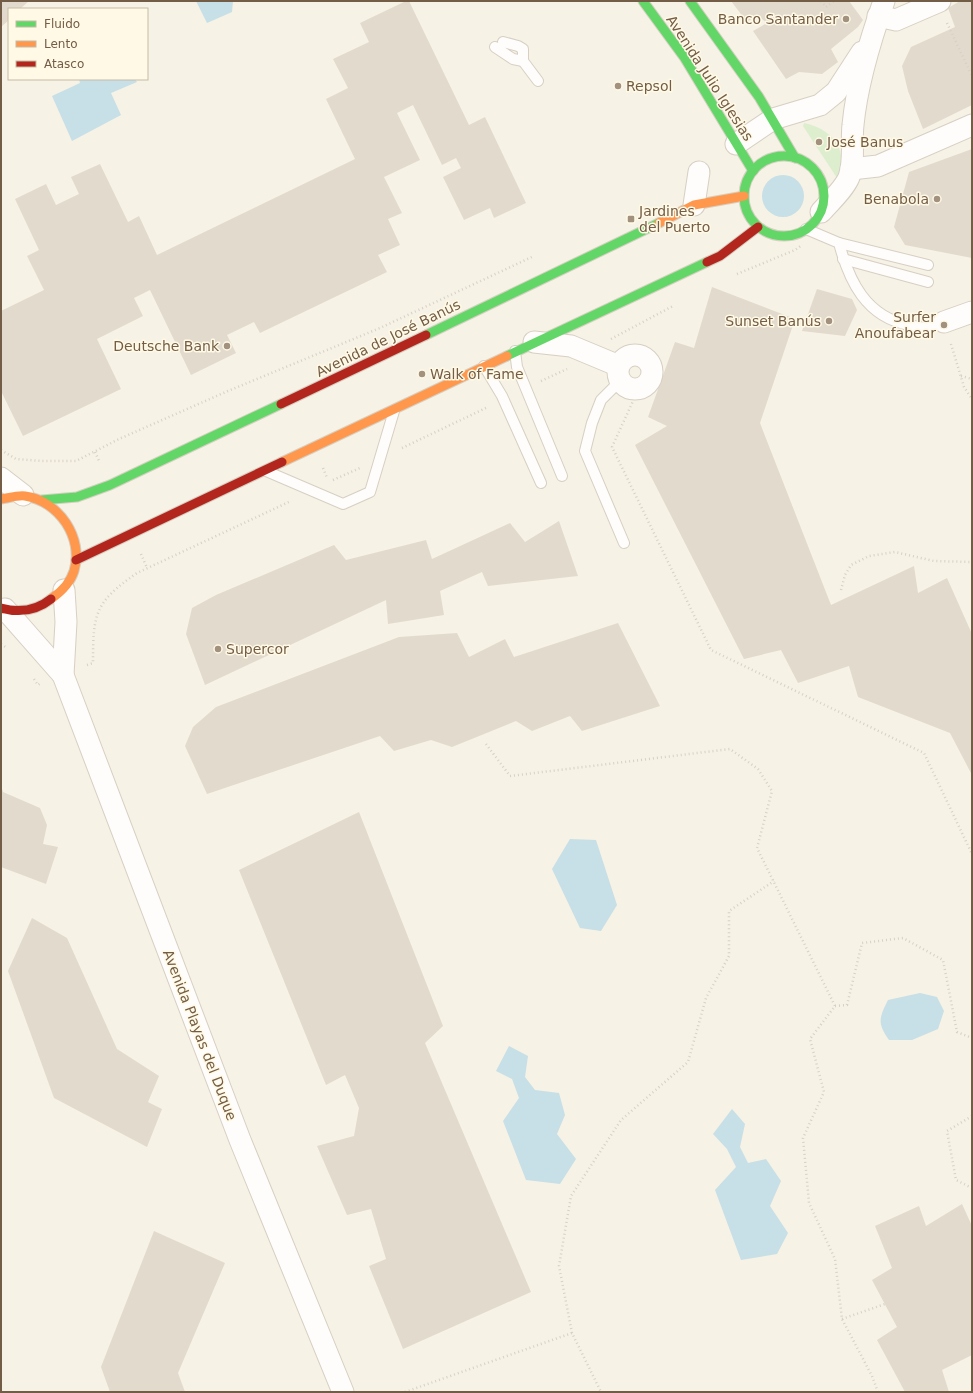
<svg xmlns="http://www.w3.org/2000/svg" width="973" height="1393" font-family="'DejaVu Sans',sans-serif">
<rect width="100%" height="100%" fill="#f6f2e5"/>
<path fill="#ddeecf" d="M804,123C831,129 846,146 841,175L837,178L803,126Z"/>
<g fill="#c7dfe6">
<polygon points="196,1 233,1 232,12 207,23"/>
<polygon points="79,79 135,79 137,82 111,93 121,115 72,141 52,96 80,83"/>
<circle cx="783" cy="196" r="21"/>
<polygon points="570,839 596,840 617,905 601,931 580,928 552,869"/>
<path d="M920,993L937,997L944,1011L938,1029L912,1040H889C877,1023 879,1018 888,1000Z"/>
<polygon points="509,1046 528,1056 525,1077 535,1090 559,1093 565,1115 557,1134 576,1159 560,1184 526,1180 503,1121 519,1098 512,1079 496,1071"/>
<polygon points="732,1109 745,1124 740,1147 748,1163 766,1159 781,1181 770,1206 788,1233 777,1254 741,1260 715,1190 736,1167 727,1149 713,1134"/>
</g>
<g fill="#e2dacd">
<polygon points="1,1 29,1 20,9 9,9 9,20 1,27"/>
<polygon points="406,1 409,1 469,125 485,117 526,203 494,218 490,208 464,220 443,177 461,168 456,158 442,165 413,105 397,113 420,160 384,177 402,213 388,219 400,245 378,255 387,272 260,333 254,322 227,335 236,353 191,375 150,290 134,298 143,316 97,339 121,389 23,436 1,391 1,311 44,290 27,256 39,250 15,199 46,184 56,205 79,194 71,177 100,164 128,222 139,216 157,255 355,159 326,99 348,88 333,59 369,42 360,23"/>
<polygon points="731,1 849,1 863,20 858,27 831,49 838,62 822,74 799,72 786,79 753,31 767,23 757,15 747,22"/>
<polygon points="960,1 972,1 972,105 923,129 908,91 902,66 911,47 955,27 948,8"/>
<polygon points="972,149 972,258 905,245 894,227 909,172"/>
<polygon points="712,287 795,319 760,423 831,605 914,566 918,593 947,578 972,634 972,775 950,733 858,697 849,666 798,683 781,650 744,659 635,445 667,426 648,417 675,342 694,348"/>
<polygon points="817,289 852,299 857,310 845,336 802,331"/>
<polygon points="559,521 578,576 488,586 482,572 440,591 444,615 388,624 386,600 205,685 186,634 192,608 216,595 334,545 346,560 426,540 432,559 510,523 525,542"/>
<polygon points="618,623 660,706 582,731 570,716 532,731 516,721 452,747 431,740 394,751 380,736 207,794 185,746 193,727 216,707 399,637 457,633 469,657 505,639 514,657"/>
<polygon points="1,786 3,792 40,808 47,825 43,844 58,847 46,884 1,867"/>
<polygon points="359,812 443,1026 425,1043 531,1292 403,1349 369,1266 386,1259 371,1209 347,1215 317,1146 354,1136 359,1108 345,1075 326,1085 239,870"/>
<polygon points="32,918 67,938 117,1049 159,1076 148,1102 162,1109 147,1147 54,1098 8,971"/>
<polygon points="962,1204 972,1226 972,1355 942,1370 949,1392 905,1392 877,1340 897,1327 872,1280 892,1268 875,1226 919,1206 926,1226"/>
<polygon points="154,1231 225,1263 178,1373 185,1392 110,1392 101,1367"/>
</g>
<g fill="none" stroke-linecap="round" stroke-linejoin="round">
<defs>
<g id="lane">
<polyline points="495,47 513,59 523,61 523,49 518,46 503,42"/>
<polyline points="523,61 538,81"/>
<path d="M806,229L839,243C849,281 866,317 909,325C925,328 929,330 944,322"/>
<polyline points="839,243 928,265"/>
<polyline points="843,259 928,282"/>
<polyline points="515,351 517,367 562,476"/>
<polyline points="484,366 502,396 541,483"/>
<polyline points="620,381 601,400 592,423 585,451 624,543"/>
<polyline points="266,471 343,504 370,492 394,411"/>
</g>
<g id="street">
<polyline points="878,16 896,20 940,1"/>
<polyline points="736,144 773,119 820,105 836,92 862,52"/>
<polyline points="851,169 878,166 972,125"/>
<polyline points="694,205 699,172"/>
<path d="M821,212C829,203 845,188 849,177C855,161 851,141 853,125C857,83 870,41 884,1"/>
<polyline points="944,322 972,312"/>
<polyline points="534,342 571,346 619,366"/>
<circle cx="635" cy="372" r="17"/>
<polyline points="1,478 23,495"/>
<polyline points="5,609 63,675 240,1140 343,1392"/>
<polyline points="63,675 66,622 64,590"/>
</g>
<g id="fast">
<polyline points="643,1 684,57 753,171"/>
<polyline points="690,1 759,97 795,158"/>
<circle cx="784" cy="196" r="40"/>
<polyline points="426,335 659,223"/>
<polyline points="507,356 707,262"/>
<polyline points="42,500 77,497 110,485 281,404"/>
</g>
<g id="slow">
<polyline points="659,223 694,205 744,196"/>
<polyline points="282,462 507,356"/>
<path d="M1,499C8,498 18,495 25,496C59,501 84,538 74,571C70,584 61,592 51,599"/>
<polyline points="1,609 2,609"/>
</g>
<g id="jam">
<polyline points="707,262 720,256 758,227"/>
<polyline points="281,404 426,335"/>
<polyline points="76,560 282,462"/>
<path d="M1,608C19,613 36,611 51,599"/>
</g>
</defs>
<use href="#lane" stroke="#d7cfc3" stroke-width="12"/>
<use href="#street" stroke="#d7cfc3" stroke-width="23"/>
<use href="#fast" stroke="#d6cfc2" stroke-width="11"/>
<use href="#slow" stroke="#d6cfc2" stroke-width="11"/>
<use href="#jam" stroke="#d6cfc2" stroke-width="11"/>
<g stroke="#d7d0c8" stroke-width="2.5" stroke-dasharray="1 3" stroke-linecap="butt">
<polyline points="821,1 826,7 834,1"/>
<polyline points="947,23 972,76"/>
<polyline points="737,274 795,250 802,245"/>
<polyline points="611,339 673,306"/>
<polyline points="951,344 964,387 972,399"/>
<polyline points="961,376 972,379"/>
<polyline points="541,381 567,369"/>
<polyline points="639,388 612,447 711,650 924,753 972,854"/>
<polyline points="402,448 488,407"/>
<polyline points="1,450 16,459 42,461 76,461 119,439 228,391 380,328 534,256"/>
<polyline points="95,452 100,463"/>
<polyline points="323,468 327,478"/>
<polyline points="333,480 360,468"/>
<polyline points="141,554 147,568"/>
<polyline points="841,590 845,575 851,565 869,556 895,552 934,561 972,562"/>
<polyline points="1,644 7,648"/>
<path d="M87,665L93,663C93,613 95,602 137,573L291,501"/>
<polyline points="34,679 38,685 41,683"/>
<polyline points="486,744 510,776 730,749 758,769 772,791 757,848 835,1006 810,1039 824,1092 803,1138 809,1203 835,1259 842,1319 872,1376 878,1392"/>
<polyline points="835,1006 847,1005 862,943 903,938 943,960 957,1032 972,1038"/>
<polyline points="972,1116 947,1131 956,1180 972,1188"/>
<polyline points="842,1319 885,1304"/>
<polyline points="572,1333 559,1266 571,1196 621,1120 688,1062 706,998 729,956 729,911 774,881"/>
<polyline points="405,1392 572,1333 601,1392"/>
</g>
<use href="#lane" stroke="#fefdfb" stroke-width="10"/>
<use href="#street" stroke="#fefdfb" stroke-width="21"/>
<use href="#fast" stroke="#63d668" stroke-width="9"/>
<use href="#slow" stroke="#ff974d" stroke-width="9"/>
<use href="#jam" stroke="#b3261e" stroke-width="9"/>
</g>
<g fill="#a1917e" stroke="#fff9e5" stroke-width="1.5">
<circle cx="846" cy="19" r="4"/>
<circle cx="618" cy="86" r="4"/>
<circle cx="819" cy="142" r="4"/>
<circle cx="937" cy="199" r="4"/>
<rect x="627" y="215" width="8" height="8" rx="2"/>
<circle cx="829" cy="321" r="4"/>
<circle cx="944" cy="325" r="4"/>
<circle cx="227" cy="346" r="4"/>
<circle cx="422" cy="374" r="4"/>
<circle cx="218" cy="649" r="4"/>
</g>
<g text-anchor="middle" dominant-baseline="central" stroke-width="3" stroke-linejoin="round" paint-order="stroke">
<g font-size="14" fill="#735d46" stroke="#fff9e5" text-anchor="end">
<text x="838" y="19">Banco Santander</text>
<text x="626" y="86" text-anchor="start">Repsol</text>
<text x="827" y="142" text-anchor="start">José Banus</text>
<text x="929" y="199">Benabola</text>
<text x="639" y="211" text-anchor="start">Jardines<tspan x="639" dy="16">del Puerto</tspan></text>
<text x="936" y="317">Surfer<tspan x="936" dy="16">Anoufabear</tspan></text>
<text x="821" y="321">Sunset Banús</text>
<text x="219" y="346">Deutsche Bank</text>
<text x="430" y="374" text-anchor="start">Walk of Fame</text>
<text x="226" y="649" text-anchor="start">Supercor</text>
</g>
<g font-size="14" fill="#735d46" stroke="#fff9e5">
<text transform="translate(710 78) rotate(57)">Avenida Julio Iglesias</text>
<text transform="translate(388 338) rotate(-26)">Avenida de José Banús</text>
<text transform="translate(200 1035) rotate(69)">Avenida Playas del Duque</text>
</g>
</g>
<rect width="973" height="1393" fill="none" stroke="#735d46" stroke-width="4"/>
<rect x="8" y="8" width="140" height="72" fill="#fff9e5" stroke="#c7bba5"/>
<rect x="16" y="21" width="20" height="6" fill="#63d668" stroke="#c7bba5"/>
<text x="44" y="28" font-size="12" fill="#735d46">Fluido</text>
<rect x="16" y="41" width="20" height="6" fill="#ff974d" stroke="#c7bba5"/>
<text x="44" y="48" font-size="12" fill="#735d46">Lento</text>
<rect x="16" y="61" width="20" height="6" fill="#b3261e" stroke="#c7bba5"/>
<text x="44" y="68" font-size="12" fill="#735d46">Atasco</text>
</svg>
